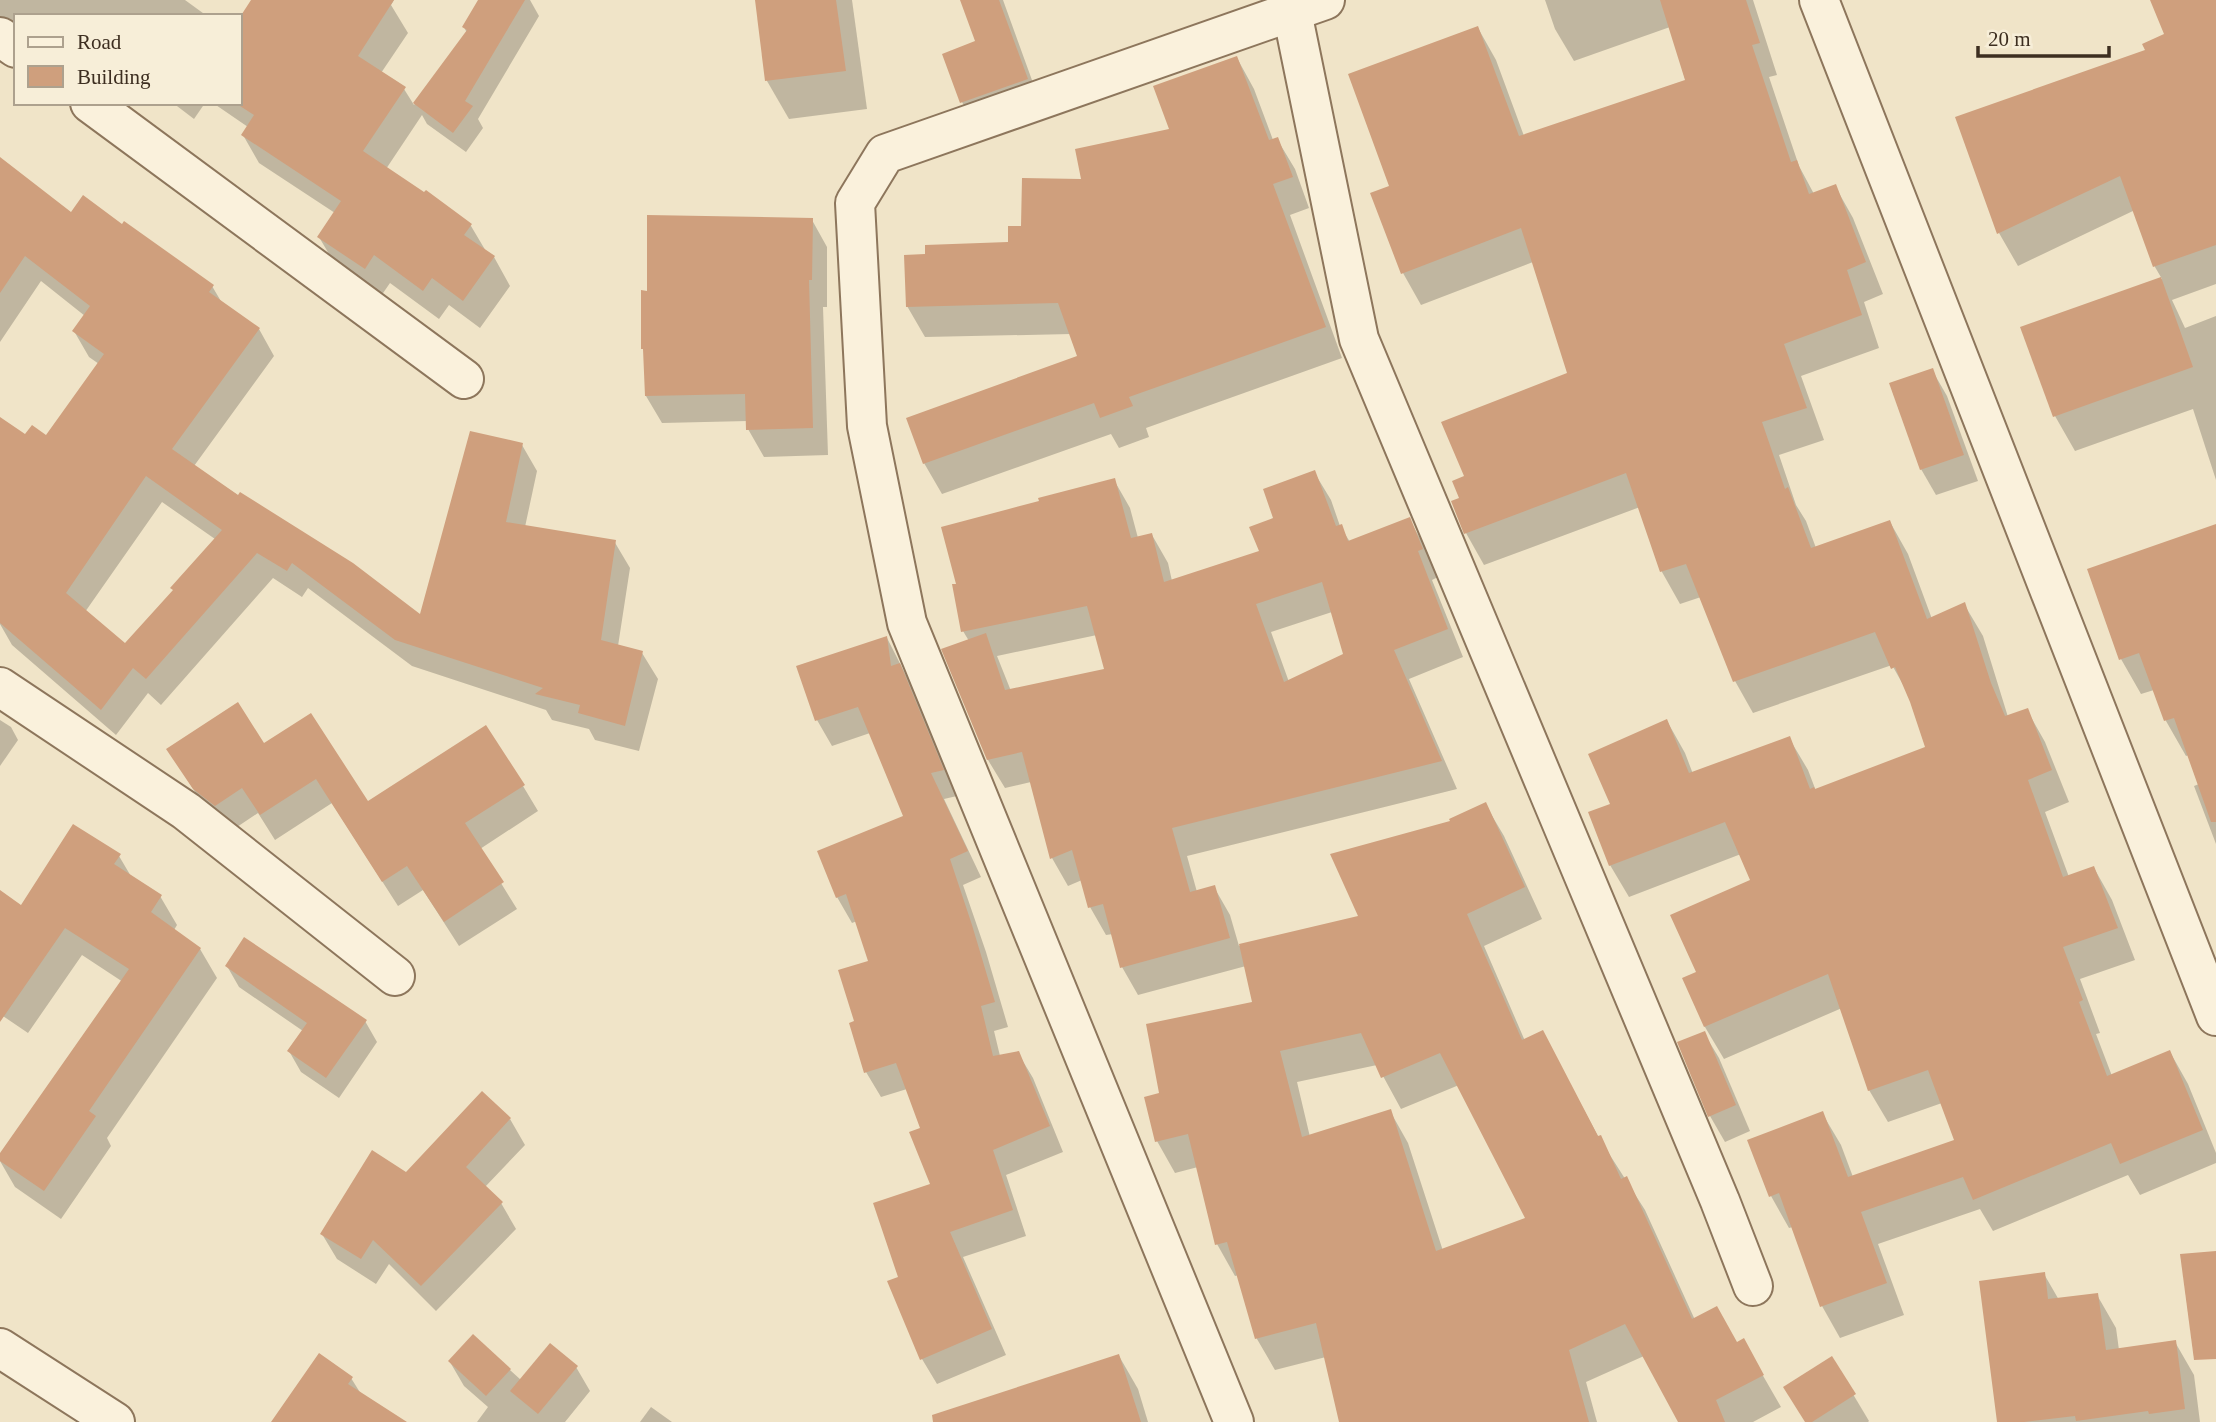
<svg xmlns="http://www.w3.org/2000/svg" width="2216" height="1422" font-family="'Times New Roman',serif">
<rect width="100%" height="100%" fill="#f0e4c8"/>
<g fill="#0003" fill-rule="evenodd">
<polygon points="0,0 185,0 207,16 16,16 16,44 0,34"/>
<polygon points="254,0 394,0 391,5 408,33 381,73 404,89 414,105 467,33 464,27 480,0 530,0 539,16 478,119 483,128 466,152 427,124 422,115 386,169 425,194 426,192 471,226 487,253 494,257 510,286 480,328 449,305 439,319 390,283 381,296 336,266 319,237 335,213 259,163 243,135 248,127 213,103 240,103 240,20"/>
<polygon points="757,0 852,0 867,109 789,119 767,81"/>
<polygon points="962,0 1003,0 1041,105 977,128 962,102 944,55 978,42"/>
<polygon points="1545,0 1753,0 1777,75 1769,77 1799,166 1814,194 1835,186 1853,218 1883,294 1864,302 1879,348 1801,376 1824,440 1779,455 1796,505 1806,521 1816,548 1890,522 1908,554 1932,619 1964,604 1983,636 2008,717 2027,710 2045,742 2069,802 2045,812 2069,877 2094,868 2112,900 2135,960 2080,979 2100,1033 2096,1034 2112,1076 2170,1052 2188,1084 2216,1153 2216,1163 2140,1195 2128,1175 1993,1231 1980,1209 1878,1244 1904,1315 1840,1338 1822,1306 1793,1227 1789,1228 1771,1196 1822,1113 1841,1145 1853,1177 1956,1141 1942,1103 1888,1122 1869,1090 1842,1008 1724,1059 1705,1027 1684,979 1698,973 1752,881 1741,854 1629,897 1610,865 1612,805 1667,721 1685,753 1693,774 1789,738 1808,770 1816,791 1927,748 1910,697 1892,665 1753,713 1735,681 1701,597 1680,604 1662,572 1640,507 1484,565 1466,533 1461,499 1466,477 1569,374 1533,262 1421,305 1403,273 1392,187 1478,28 1496,60 1524,136 1686,82 1670,27 1574,61 1555,29"/>
<polygon points="2152,0 2216,0 2216,284 2172,300 2185,328 2216,316 2216,480 2193,409 2075,451 2055,416 2023,328 2162,279 2155,267 2135,210 2018,266 1999,233 2147,51 2166,35"/>
<polygon points="1237,58 1254,89 1273,140 1277,139 1295,169 1309,208 1290,215 1342,358 1146,428 1149,437 1119,448 1111,434 942,494 924,463 1080,357 1071,334 925,337 907,306 1010,244 1023,228 1084,181 1172,130"/>
<polygon points="173,103 205,103 194,119"/>
<path d="M0,193L71,215L212,286L222,303L259,329L274,356L194,466L421,617L522,445L537,471L525,527L614,541L630,568L618,646L642,653L658,679L639,751L595,740L589,729L552,720L546,710L412,666L308,588L302,597L273,578L161,705L148,693L116,735L12,645L0,624V420L25,436L46,437L99,364L89,357L74,331L85,316L41,281L0,342ZM162,502L215,539L174,592L125,646L85,612Z"/>
<polygon points="812,220 827,247 827,307 823,307 828,455 764,457 748,429 748,421 662,423 646,396 645,352 643,349 649,292"/>
<polygon points="1932,370 1947,396 1978,481 1936,495 1921,469"/>
<path d="M1314,472L1331,500L1340,526L1350,542L1409,519L1425,547L1438,577L1432,580L1463,657L1409,679L1457,789L1187,856L1197,892L1214,887L1230,915L1239,946L1361,917L1452,822L1485,804L1504,836L1542,919L1484,946L1525,1041L1542,1032L1599,1138L1645,1210L1695,1320L1737,1344L1743,1341L1781,1407L1753,1422H1681L1644,1356L1586,1382L1597,1422H1341L1326,1357L1275,1370L1257,1339L1239,1275L1235,1276L1217,1244L1198,1167L1175,1173L1157,1141L1161,1094L1254,1003L1246,966L1138,995L1122,967L1113,934L1106,935L1090,907L1082,880L1068,886L1052,858L1031,782L1005,788L988,760L944,650L969,641L963,631L1114,480L1130,508L1138,538L1152,535L1168,563L1172,581L1261,552L1275,519ZM1332,612L1345,655L1289,682L1271,632ZM1097,635L1107,671L1011,691L997,656ZM1377,1065L1401,1109L1459,1085L1527,1219L1443,1251L1408,1143L1390,1111L1310,1137L1297,1082Z"/>
<polygon points="2216,526 2216,844 2194,786 2199,784 2189,755 2186,756 2166,721 2154,690 2141,694 2121,659 2089,570"/>
<polygon points="887,638 914,691 957,796 944,799 981,877 963,885 986,952 1008,1027 994,1031 1000,1056 1018,1053 1033,1078 1063,1152 1006,1175 1026,1236 963,1257 1006,1355 937,1384 922,1359 900,1278 932,1185 922,1129 907,1089 881,1097 866,1072 856,1022 871,962 857,921 852,923 837,897 905,817 870,733 832,746 817,720"/>
<polygon points="0,720 11,727 18,740 0,766"/>
<polygon points="264,745 368,803 523,786 538,811 480,849 517,909 459,946 423,890 398,906 332,803 275,840 258,813 231,831 209,814 168,749"/>
<polygon points="119,856 132,878 160,896 177,925 174,930 200,949 217,978 107,1138 111,1146 61,1219 15,1187 0,1161 0,1156 123,982 82,955 28,1033 0,1014 0,892 22,907"/>
<polygon points="227,966 365,1021 377,1042 339,1098 301,1072 289,1051 303,1031 239,987"/>
<polygon points="1704,1033 1719,1058 1750,1131 1725,1142 1710,1116"/>
<polygon points="510,1119 525,1145 485,1187 501,1203 516,1229 436,1311 389,1264 376,1284 337,1259 322,1234"/>
<polygon points="2044,1274 2059,1300 2097,1295 2116,1328 2119,1350 2175,1342 2194,1375 2200,1422 1998,1422"/>
<polygon points="473,1337 521,1380 576,1367 590,1391 565,1422 477,1422 488,1407 464,1386 450,1362"/>
<polygon points="1119,1356 1138,1389 1148,1422 955,1422"/>
<polygon points="1832,1359 1869,1421 1868,1422 1805,1422"/>
<polygon points="351,1378 361,1394 400,1422 274,1422"/>
<polygon points="651,1407 672,1422 640,1422"/>
</g>
<g fill="#cf9f7d" fill-rule="evenodd">
<polygon points="251,0 394,0 358,56 406,87 363,151 424,192 426,190 472,224 464,235 495,256 463,301 432,278 423,291 374,255 365,269 317,237 341,201 241,135 254,115 240,106 240,17"/>
<polygon points="478,0 525,0 465,101 473,106 453,133 413,103 467,30 462,27"/>
<polygon points="755,0 836,0 846,71 765,81"/>
<polygon points="960,0 999,0 1028,79 960,103 942,54 975,41"/>
<polygon points="1660,0 1746,0 1760,43 1752,45 1791,162 1797,160 1809,194 1836,184 1866,262 1847,270 1862,315 1784,344 1807,408 1762,422 1785,489 1788,487 1811,548 1890,520 1927,619 1965,602 1991,683 2005,716 2028,708 2052,770 2028,780 2063,877 2094,866 2118,928 2063,947 2083,1000 2079,1002 2107,1076 2170,1050 2203,1130 2120,1164 2111,1143 1973,1200 1963,1177 1861,1212 1887,1283 1820,1307 1779,1193 1769,1197 1747,1140 1823,1111 1848,1177 1954,1140 1928,1070 1868,1091 1828,974 1704,1027 1682,978 1696,972 1670,915 1750,880 1725,822 1609,866 1588,812 1610,804 1588,754 1667,719 1689,773 1790,736 1810,789 1814,787 1815,789 1925,747 1910,702 1895,667 1891,669 1875,632 1733,682 1686,564 1660,572 1626,473 1464,534 1451,501 1459,498 1452,481 1464,476 1441,422 1567,373 1521,228 1401,274 1370,193 1389,186 1348,74 1478,26 1519,136 1685,80"/>
<polygon points="2150,0 2216,0 2216,245 2153,267 2120,176 1997,234 1955,117 2145,50 2142,44 2164,34"/>
<polygon points="1237,56 1269,140 1278,137 1293,177 1273,184 1326,327 1129,397 1133,406 1100,418 1094,403 923,464 906,418 1077,356 1058,303 906,307 904,255 925,254 925,245 1008,242 1008,226 1021,226 1022,178 1081,179 1075,149 1169,129 1153,86"/>
<path d="M0,157L71,212L83,195L122,224L124,221L214,285L209,292L260,328L172,449L238,495L240,492L353,563L420,614L470,431L523,443L506,522L616,540L601,640L643,651L625,726L578,713L580,705L535,694L543,688L395,640L292,563L287,571L257,553L146,679L133,668L101,710L0,623V417L25,434L32,425L46,435L104,354L72,331L90,306L25,256L0,293ZM146,476L222,530L170,588L173,590L125,643L66,593Z"/>
<polygon points="647,215 813,218 812,280 809,280 813,428 746,430 745,394 645,396 643,349 641,349 641,290 647,291"/>
<polygon points="2161,277 2193,367 2053,417 2020,327"/>
<polygon points="1933,368 1964,455 1920,470 1889,383"/>
<path d="M1315,470L1336,526L1342,524L1348,541L1410,517L1423,549L1418,551L1448,629L1394,650L1442,761L1172,828L1190,892L1215,885L1230,938L1120,968L1103,904L1088,908L1072,850L1050,859L1022,752L987,760L941,649L986,633L1005,690L1104,669L1087,606L961,632L952,584H956L941,527L1039,501L1038,498L1115,478L1131,538L1152,533L1164,582L1259,551L1249,527L1273,518L1263,489ZM1322,582L1343,654L1284,682L1256,604Z"/>
<polygon points="2216,524 2216,822 2211,822 2174,718 2164,721 2139,653 2119,660 2087,569"/>
<polygon points="887,636 891,666 900,663 944,770 931,773 968,851 950,859 972,925 995,1002 981,1006 993,1056 1019,1051 1050,1126 993,1150 1013,1210 950,1232 992,1329 920,1360 887,1281 898,1277 873,1203 930,1184 909,1132 920,1128 896,1063 864,1073 849,1023 854,1021 838,970 868,961 846,894 836,898 817,851 903,816 858,707 815,721 796,666"/>
<polygon points="238,702 264,743 311,713 368,801 486,725 525,785 465,823 504,882 444,922 407,866 382,882 316,779 260,815 242,788 215,806 193,789 166,749"/>
<path d="M1486,802L1525,887L1467,914L1522,1040L1543,1030L1598,1136L1601,1135L1621,1179L1627,1176L1692,1319L1717,1306L1737,1342L1744,1338L1764,1375L1716,1400L1725,1422H1678L1625,1324L1569,1350L1589,1422H1339L1316,1323L1255,1339L1227,1242L1215,1245L1188,1134L1155,1142L1144,1097L1159,1093L1146,1024L1252,1002L1239,944L1358,916L1330,854L1450,821L1449,819ZM1361,1033L1381,1078L1440,1053L1525,1218L1436,1251L1391,1109L1302,1137L1280,1051Z"/>
<polygon points="73,824 121,854 114,864 162,895 151,912 201,948 89,1111 96,1116 44,1191 0,1161 0,1153 129,969 65,928 0,1022 0,890 21,905"/>
<polygon points="244,937 367,1020 326,1078 287,1051 307,1023 225,966"/>
<polygon points="1705,1031 1736,1105 1708,1117 1677,1042"/>
<polygon points="482,1091 511,1118 466,1167 503,1202 421,1286 373,1240 361,1259 320,1234 372,1150 406,1172"/>
<polygon points="2216,1251 2216,1359 2194,1360 2180,1254"/>
<polygon points="2045,1272 2048,1299 2098,1293 2106,1350 2176,1340 2185,1409 2149,1414 2148,1411 2076,1421 2075,1416 2024,1422 1997,1422 1979,1281"/>
<polygon points="473,1334 511,1369 486,1396 448,1361"/>
<polygon points="550,1343 578,1366 538,1414 510,1391"/>
<polygon points="319,1353 353,1377 348,1384 407,1422 271,1422"/>
<polygon points="1119,1354 1141,1422 933,1422 932,1415"/>
<polygon points="1832,1356 1856,1394 1812,1422 1805,1422 1783,1387"/>
</g>
<g fill="none" stroke-linecap="round" stroke-linejoin="round">
<defs>
<g id="street">
<polyline points="1819,0 2216,1016"/>
<polyline points="1292,12 1359,339 1720,1201 1753,1286"/>
<polyline points="0,37 16,48"/>
<polyline points="90,103 464,379"/>
<polyline points="0,687 186,811 395,976"/>
<polyline points="0,1348 115,1422"/>
<polyline points="1234,1422 907,623 867,426 855,203 885,154 1325,0"/>
</g>
</defs>
<use href="#street" stroke="#8d765c" stroke-width="42"/>
<use href="#street" stroke="#faf1dc" stroke-width="38"/>
</g>
<rect x="14" y="14" width="228" height="91" fill="#f7eed8" stroke="#ada18e" stroke-width="2"/>
<rect x="28" y="37" width="35" height="10" fill="#faf1dc" stroke="#ada18e" stroke-width="2"/>
<text x="77" y="49" font-size="21" fill="#3d2e20">Road</text>
<rect x="28" y="66" width="35" height="21" fill="#cf9f7d" stroke="#ada18e" stroke-width="2"/>
<text x="77" y="84" font-size="21" fill="#3d2e20">Building</text>
<path d="M1978 46v10h131v-10" fill="none" stroke="#3d2e20" stroke-width="3.5"/>
<text x="1988" y="46" font-size="21" fill="#3d2e20" stroke="#f7eed8" stroke-width="5" paint-order="stroke">20 m</text>
</svg>
